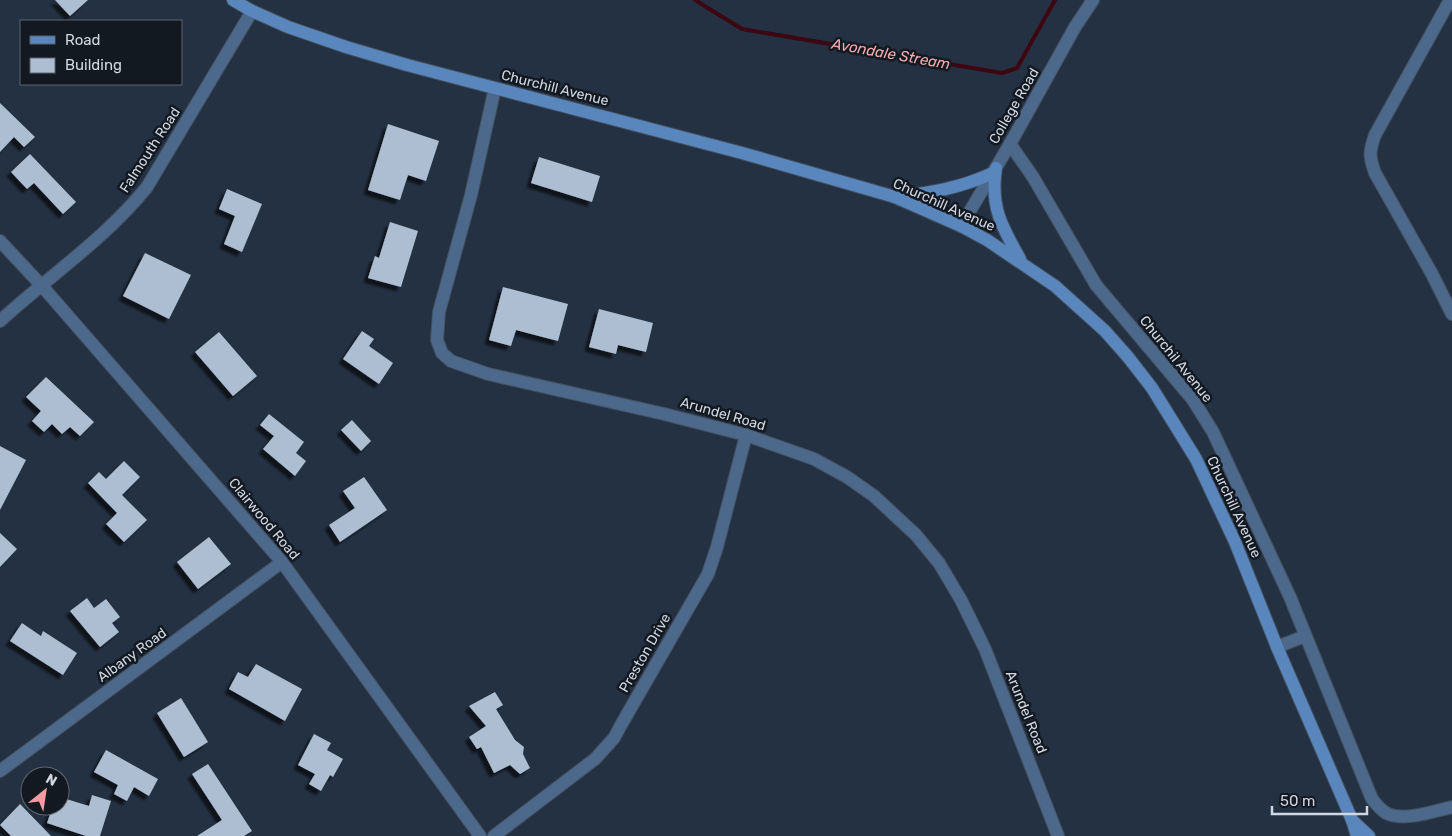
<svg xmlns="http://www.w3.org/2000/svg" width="1452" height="836" font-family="Rubik,sans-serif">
<defs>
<filter id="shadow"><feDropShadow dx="-4.5" dy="4.5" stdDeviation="1" flood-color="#0009"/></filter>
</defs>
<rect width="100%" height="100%" fill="#243142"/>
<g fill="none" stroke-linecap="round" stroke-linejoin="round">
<polyline stroke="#3d0611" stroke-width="4" points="695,0 742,29 1002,73 1017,68 1055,0"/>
</g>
<g fill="#adbed3" filter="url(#shadow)">
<polygon points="55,0 88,0 70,16"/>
<polygon points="0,103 35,137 24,147 14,137 0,152"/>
<polygon points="388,124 439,141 426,181 408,175 400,200 368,190"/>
<polygon points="30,154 76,202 63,214 34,183 27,189 11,172"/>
<polygon points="539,157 600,176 592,202 531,183"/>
<polygon points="227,189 262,204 242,252 224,244 235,216 219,209"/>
<polygon points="390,222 418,231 401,287 368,278 375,256 379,258"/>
<polygon points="145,253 191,275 169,319 123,296"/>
<polygon points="503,287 568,304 558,341 516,330 511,346 489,340"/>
<polygon points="599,309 653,323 646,352 618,345 616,354 589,347"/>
<polygon points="362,331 374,339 369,346 393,363 379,384 343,359"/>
<polygon points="219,332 257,376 233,396 195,352"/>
<polygon points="46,377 94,422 80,436 70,427 62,434 52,424 44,432 32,421 41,411 26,397"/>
<polygon points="269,414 304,442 296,453 306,461 295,476 263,449 274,436 260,425"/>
<polygon points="352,420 371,441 361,451 341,430"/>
<polygon points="0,446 26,460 0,510"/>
<polygon points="124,461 140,477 122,495 147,520 124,542 106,524 117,513 88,483 99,472 106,479"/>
<polygon points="364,477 387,510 340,542 329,525 355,508 343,491"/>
<polygon points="0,533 17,549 0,567"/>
<polygon points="209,537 231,564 198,589 177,562"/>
<polygon points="87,598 94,608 106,599 120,617 112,623 119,632 100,647 70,611"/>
<polygon points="22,623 41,636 43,631 77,653 63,675 10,641"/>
<polygon points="256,664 302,689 285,721 229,689 238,672 248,677"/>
<polygon points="495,692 503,705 496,709 515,740 524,747 523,754 530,768 520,774 510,765 494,773 481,747 477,749 469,737 486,726 469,706"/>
<polygon points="181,698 208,742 184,757 157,713"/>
<polygon points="314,734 331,743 327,750 343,759 333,777 330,775 321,791 309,784 315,774 298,765"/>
<polygon points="106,750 158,779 149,796 134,787 127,801 114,794 118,785 94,772"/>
<polygon points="208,764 252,831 244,836 197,836 222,820 192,774"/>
<polygon points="92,795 111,801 100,836 86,836 47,823 53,806 60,806 60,797 89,806"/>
<polygon points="20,804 51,836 11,836 0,825"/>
</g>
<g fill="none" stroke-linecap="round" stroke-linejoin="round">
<defs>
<g id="minor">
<path d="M1450,0L1375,135C1369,152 1369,156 1375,173L1432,274L1452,314"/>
<polyline points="495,88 471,195 439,312 437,340 442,353 451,361 488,374 664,414 746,435 814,459 847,477 874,496 916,535 939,563 961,600 985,649 1058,836"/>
<path d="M1010,144L1033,177L1096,285L1193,400L1213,432L1290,597L1372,799C1376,804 1381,810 1386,813C1403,822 1434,811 1452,807"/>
<polyline points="0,241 42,286 282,562 480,836"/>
<path d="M0,321C49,276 105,239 147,187L252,11"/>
<polyline points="1277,647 1305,636"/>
<polyline points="0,771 282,562"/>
<polyline points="494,836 595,759 614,738 621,725 708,574 717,547 746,435"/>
</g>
<polyline id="tertiary" points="961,226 1010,144 1075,27 1093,0"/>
<g id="secondary">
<polyline points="233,0 252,11 288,27 346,47 407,65 742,153 895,197 961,226 987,240 1055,286 1105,331 1128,357 1152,388 1196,459 1235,542 1277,647 1352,820 1357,836"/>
<path d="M996,168C990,207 1002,227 1020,259"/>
<path d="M895,197C931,193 960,188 993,173"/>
<polyline points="1352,820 1369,836"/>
</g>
</defs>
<use href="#minor" stroke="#434f5f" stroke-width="14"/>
<use href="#tertiary" stroke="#434f5f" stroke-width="14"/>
<use href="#secondary" stroke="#434f5f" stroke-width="14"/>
<use href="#minor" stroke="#4c688b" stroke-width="12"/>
<use href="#tertiary" stroke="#4c688b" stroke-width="12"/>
<use href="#secondary" stroke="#5987bd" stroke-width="12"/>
</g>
<g text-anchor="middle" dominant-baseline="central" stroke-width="5" stroke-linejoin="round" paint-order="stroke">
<g font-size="14" fill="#cfd7e2" stroke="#131921">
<text transform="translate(555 88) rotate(14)">Churchill Avenue</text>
<text transform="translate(1014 106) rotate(-60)">College Road</text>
<text transform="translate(150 150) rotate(-57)">Falmouth Road</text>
<text transform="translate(944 205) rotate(24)">Churchill Avenue</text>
<text transform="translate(1176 359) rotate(51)">Churchil Avenue</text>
<text transform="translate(723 414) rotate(16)">Arundel Road</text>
<text transform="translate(1234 507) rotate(65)">Churchill Avenue</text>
<text transform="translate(264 519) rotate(50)">Clairwood Road</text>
<text transform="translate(645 653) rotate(-60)">Preston Drive</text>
<text transform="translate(132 655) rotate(-36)">Albany Road</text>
<text transform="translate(1026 712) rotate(68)">Arundel Road</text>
</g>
<g font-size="15" font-style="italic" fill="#f8abb0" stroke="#131921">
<text transform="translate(891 54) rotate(10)">Avondale Stream</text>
</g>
</g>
<rect x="20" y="20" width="162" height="65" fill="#131921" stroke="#5e656e"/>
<rect x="30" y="36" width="25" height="8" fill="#5987bd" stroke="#5e656e"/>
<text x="65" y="45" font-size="15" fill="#cfd7e2">Road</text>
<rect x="30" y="58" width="25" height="15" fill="#adbed3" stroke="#5e656e"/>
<text x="65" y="70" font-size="15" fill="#cfd7e2">Building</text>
<g transform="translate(45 791) rotate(30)"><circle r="24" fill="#131921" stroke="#5e656e"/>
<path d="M0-4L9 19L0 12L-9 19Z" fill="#f49aa1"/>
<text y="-8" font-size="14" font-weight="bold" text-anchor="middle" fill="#cfd7e2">N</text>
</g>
<path d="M1272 806v8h95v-8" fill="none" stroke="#cfd7e2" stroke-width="2.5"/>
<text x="1280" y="806" font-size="15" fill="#cfd7e2" stroke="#131921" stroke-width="4" paint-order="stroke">50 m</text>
</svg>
